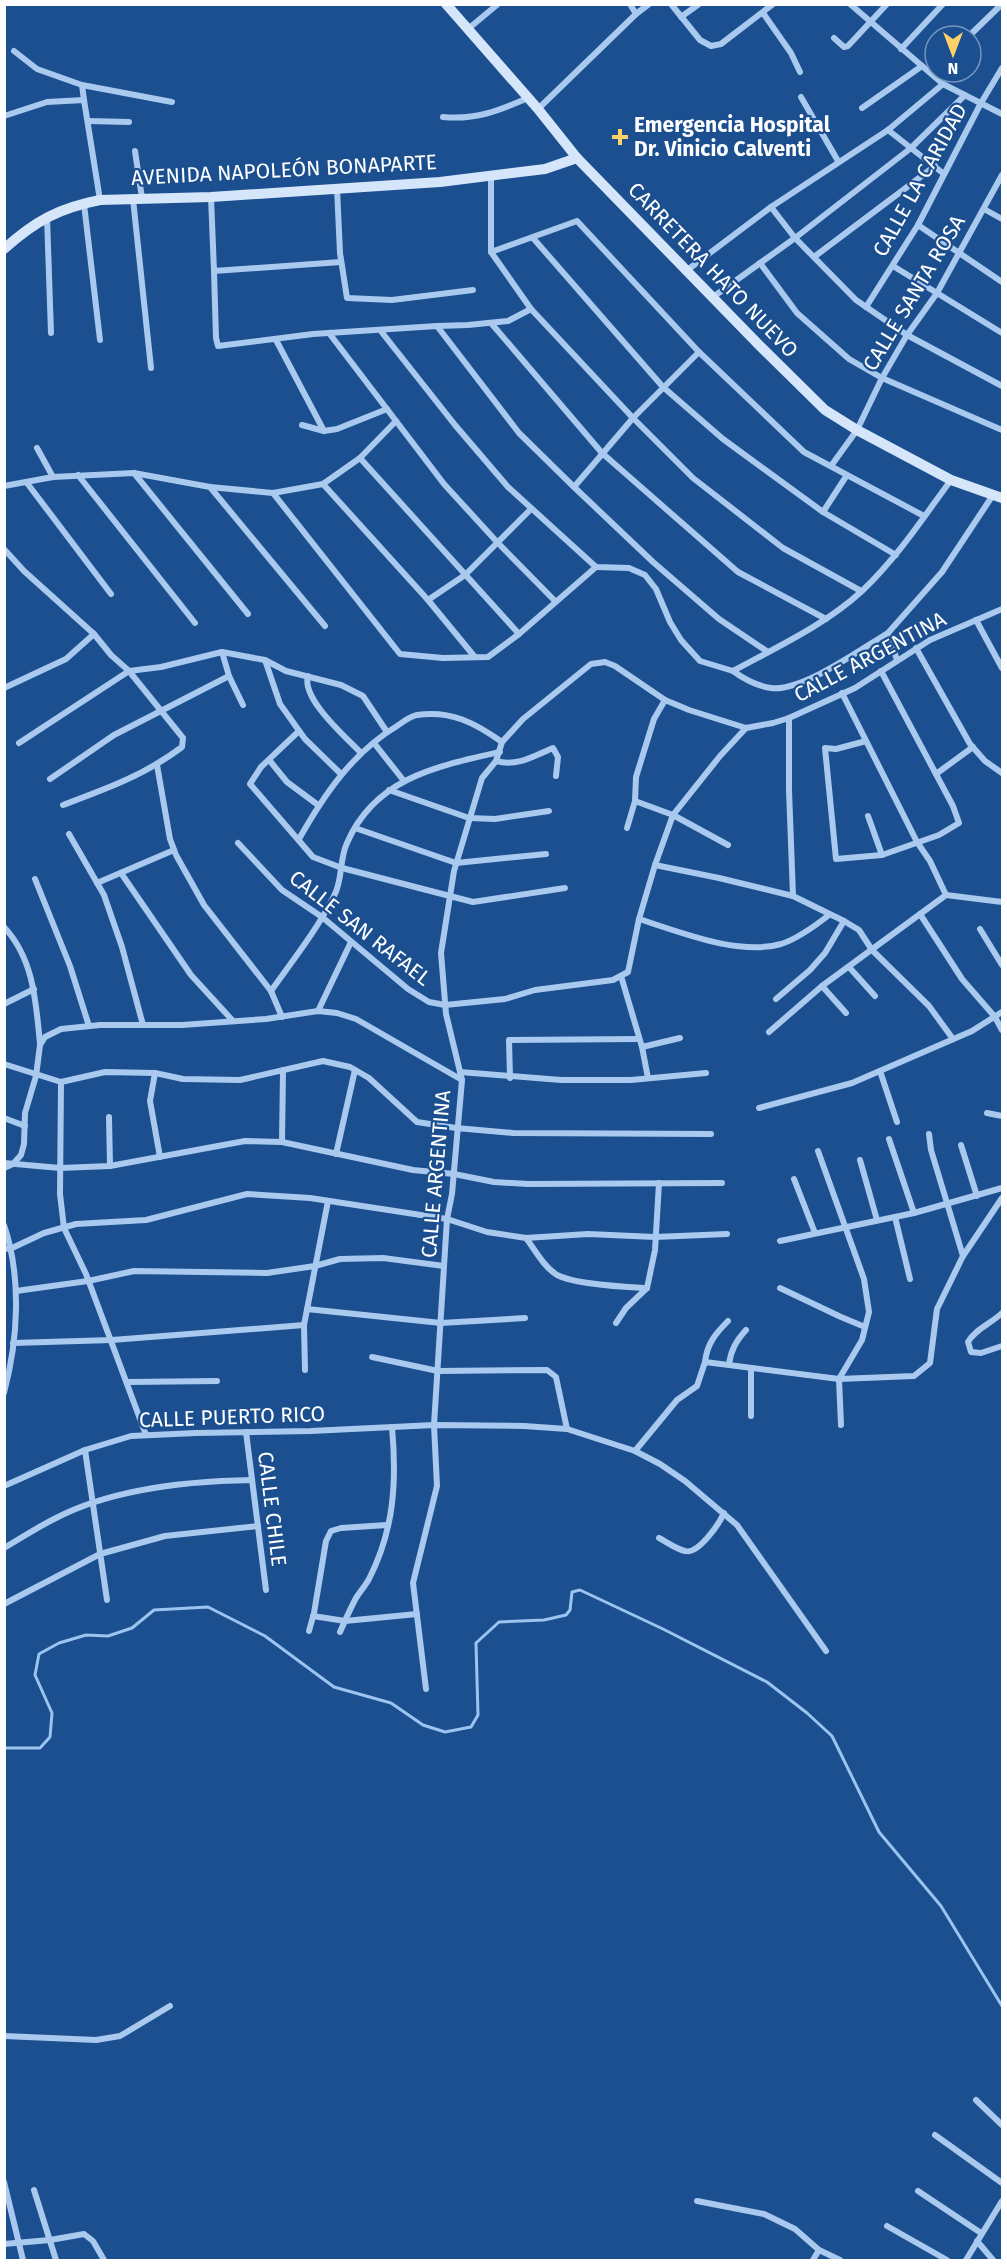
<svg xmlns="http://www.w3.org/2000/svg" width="1007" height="2265" font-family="'Fira Sans',sans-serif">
<rect width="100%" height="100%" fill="#1b4f8f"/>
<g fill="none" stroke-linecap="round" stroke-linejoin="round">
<polyline stroke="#9cc4f0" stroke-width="3" points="4,1748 40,1748 50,1737 52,1713 35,1675 39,1654 59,1643 86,1635 108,1636 132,1628 154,1610 208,1607 265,1636 334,1687 391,1703 423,1725 445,1732 471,1727 478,1715 476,1643 499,1622 544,1620 566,1615 570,1610 572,1592 580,1590 663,1629 767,1682 807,1713 832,1736 879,1832 941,1906 1002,2006"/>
<g stroke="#a9c9ee" stroke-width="6">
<polyline points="630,4 636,14"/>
<polyline points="671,4 700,40 711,46 721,44 773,4"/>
<polyline points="850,4 943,84 1002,114"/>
<polyline points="763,13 791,53 800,72"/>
<polyline points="681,17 699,4"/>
<polyline points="468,29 498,4"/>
<polyline points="969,36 1002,4"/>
<polyline points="834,38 844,47 848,46 887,4"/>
<polyline points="901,49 943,4"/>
<polyline points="14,51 37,69 82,85 84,100"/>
<polyline points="82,85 172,102"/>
<polyline points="801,97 838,161"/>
<polyline points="862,108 922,66"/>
<polyline points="538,109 636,14 649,4"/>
<polyline points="4,116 47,102 84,100 100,200"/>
<path d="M443,117C476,120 498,111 528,98"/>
<polyline points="88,121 129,122"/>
<polyline points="888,130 944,174"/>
<polyline points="135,151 142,198"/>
<polyline points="491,176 491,252 577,221 699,352 804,452 924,516"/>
<polyline points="337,188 340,253 347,298 392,300 473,290"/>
<polyline points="211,197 214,271 341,262"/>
<polyline points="133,199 151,368"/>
<polyline points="84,204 100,340"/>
<polyline points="771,207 795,238 856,300 907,335 1002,386"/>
<polyline points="984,209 1002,219"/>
<polyline points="47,217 51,333"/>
<polyline points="918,225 1002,282"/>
<polyline points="533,238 663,387 723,439 823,512 896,555"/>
<polyline points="491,252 531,309 633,418 693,478 783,548 861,591"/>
<polyline points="814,257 935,166"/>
<polyline points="760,263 797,313 849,359 882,378 1002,430"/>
<polyline points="893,266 1002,333"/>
<polyline points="214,271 216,338 218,346 313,334 437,326 519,433 574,487 653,562 719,619 768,652"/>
<polyline points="686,271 771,207 888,130 943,84"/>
<polyline points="713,297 795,238 911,148 965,95"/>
<polyline points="866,307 918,225 981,103 1002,68"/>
<polyline points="491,323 602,453 738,572 826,619"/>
<polyline points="437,326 468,325 508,321 531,309"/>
<path d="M380,330L455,425L508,487L596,567L629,568L645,575L656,589L670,622L681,640L700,661L733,671C777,647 825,625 862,591C897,558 923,518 951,480"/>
<polyline points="329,333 444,484 497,542 555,601"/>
<polyline points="276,340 324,431"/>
<polyline points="302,425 324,431 337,429 387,409"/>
<polyline points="37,448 53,477"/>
<polyline points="360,458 519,634"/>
<polyline points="831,466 857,430 882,378 907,335 937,293 1002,175"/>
<polyline points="134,473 248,614"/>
<polyline points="78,475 195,623"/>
<polyline points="27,483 111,594"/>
<polyline points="323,484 428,600 474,656"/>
<polyline points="4,486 53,477 134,473 210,487 273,493 323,484 360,458 396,421"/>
<polyline points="210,487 325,626"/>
<polyline points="574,487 633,418 699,352"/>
<polyline points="273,493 400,654 443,658 488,657 519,634 596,567"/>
<polyline points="823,512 847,475"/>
<path d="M4,549L24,571L94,634L111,655L129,671L183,738L182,747C145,775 106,789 63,805"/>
<polyline points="428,600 465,575 531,509"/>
<polyline points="976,620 1002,668"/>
<polyline points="916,648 970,744 985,761 1002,773"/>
<polyline points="222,652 229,676 243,705"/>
<polyline points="265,660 280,704 305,739 341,774"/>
<polyline points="897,660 888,633 942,572 993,495"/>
<path d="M733,671C744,679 757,686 771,688C802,692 861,649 888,633"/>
<path d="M308,676C301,699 347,738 361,753"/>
<polyline points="4,688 66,659 94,634"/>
<polyline points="789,718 789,790 793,896"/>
<polyline points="299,731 261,767 250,784 313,857 342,868 473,902 565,888"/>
<polyline points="866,741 836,749 825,748 836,859 882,855 939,835 959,823 953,806 881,671"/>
<polyline points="19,743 129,671 161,667 222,652 265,660 286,671 341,685 363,696 387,732"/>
<polyline points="374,743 404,781"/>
<polyline points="270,761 287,782 318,805"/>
<path d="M496,761C517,767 534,756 553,748L558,757L556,776"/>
<polyline points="157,765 170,839 176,855 204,905 271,991 282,1017"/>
<polyline points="936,774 973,747"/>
<polyline points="50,779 114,735 229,676"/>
<polyline points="389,790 469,818 495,819 549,811"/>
<polyline points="635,801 673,815 728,845"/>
<polyline points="868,816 882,855"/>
<polyline points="355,828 456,863 546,854"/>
<polyline points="627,828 635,801 636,777 654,719 665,700"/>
<polyline points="69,834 104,895 122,947 143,1025"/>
<path d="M299,839C324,795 352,753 397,726C403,722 410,716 417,715C451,710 475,723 502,742"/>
<polyline points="238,843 282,890 322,917 408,989 429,1002 445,1005 505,999 535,990 613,980 628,972 639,919 655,865 673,815 720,756 746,728"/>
<polyline points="655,865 719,878 793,896 844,921 859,930 872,950 929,1006 953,1039"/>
<polyline points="121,873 191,975 233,1021"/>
<polyline points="35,879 70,966 89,1026"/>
<polyline points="97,883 174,850"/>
<polyline points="946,895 1002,902"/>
<polyline points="920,914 962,979 995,1017 1002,1030"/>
<path d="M639,919C680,932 738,956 781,944C797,939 815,926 829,915"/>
<path d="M4,927C34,959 36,1003 40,1044"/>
<polyline points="980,929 1002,965"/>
<polyline points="849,967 875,996"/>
<polyline points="621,976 642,1047 648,1078"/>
<polyline points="822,986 846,1013"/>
<path d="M271,991C293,960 317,930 334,896C343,880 339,860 347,843C375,778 437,766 500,752"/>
<polyline points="776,999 810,970 825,953 844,921"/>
<polyline points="4,1004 34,989"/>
<polyline points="318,1011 351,942"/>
<polyline points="769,1032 822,986 946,895 930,861 917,842 842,693"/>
<polyline points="642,1047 680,1038"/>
<polyline points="4,1064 61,1082 105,1072 155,1073 183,1079 240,1080 323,1061 350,1067 369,1078 417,1122 456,1128 513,1133 711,1134"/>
<polyline points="880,1071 897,1122"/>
<polyline points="460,1072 561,1080 631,1080 706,1073"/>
<polyline points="155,1073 150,1101 160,1157"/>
<polyline points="510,1078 509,1040 639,1039"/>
<polyline points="61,1082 60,1194 64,1228 86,1274 146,1435"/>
<polyline points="759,1108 852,1083 972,1031 1002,1012"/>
<polyline points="987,1113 1002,1116"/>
<polyline points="109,1117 110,1166"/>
<polyline points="4,1118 25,1126"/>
<polyline points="929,1134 931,1150 963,1256"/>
<polyline points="889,1139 914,1213"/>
<polyline points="282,1142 283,1070"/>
<polyline points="961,1145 977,1196"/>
<polyline points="818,1151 864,1279 869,1312 862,1340 839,1379 841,1425"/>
<polyline points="336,1154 355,1070"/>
<polyline points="860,1160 877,1220"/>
<polyline points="4,1163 60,1168 110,1166 245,1141 282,1142 413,1170 454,1174 494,1182 528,1184 722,1183"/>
<polyline points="4,1168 13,1164 21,1155 24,1144 25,1113 36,1076 40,1045 45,1037 61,1029 100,1025 182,1025 266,1019 318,1011 337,1013 356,1019 462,1080"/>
<polyline points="794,1179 815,1233"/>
<polyline points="895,1217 910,1279"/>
<path d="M4,1225C22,1278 18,1340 4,1393"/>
<path d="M526,1238C535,1250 544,1267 557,1275C576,1285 626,1287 647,1288"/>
<polyline points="780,1241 914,1213 1002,1188"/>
<polyline points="4,1249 12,1248 44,1233 76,1224 146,1220 247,1194 310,1198 447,1219 487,1232 526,1238 588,1234 655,1237 727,1234"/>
<polyline points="780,1288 841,1317 865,1327"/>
<polyline points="16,1291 88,1281 134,1271 267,1273 315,1266 340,1259 383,1258 444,1266"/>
<polyline points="307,1309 441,1323 525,1318"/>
<path d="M1002,1313C992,1323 975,1329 968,1342L971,1352L981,1353L1002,1346"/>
<polyline points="616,1323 626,1308 647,1288 655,1250 659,1183"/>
<polyline points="13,1343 112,1340 304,1325"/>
<polyline points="372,1357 438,1371 547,1370 556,1377 567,1429"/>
<path d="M705,1362C707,1344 715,1334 728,1321"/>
<path d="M729,1364C731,1350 736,1341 746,1330"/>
<polyline points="305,1370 304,1325 328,1201"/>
<polyline points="127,1382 217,1381"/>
<polyline points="751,1416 751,1368"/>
<polyline points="246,1432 266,1590"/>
<polyline points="85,1450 107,1600"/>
<polyline points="635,1451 677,1400 697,1386 705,1362 839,1379 914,1376 930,1363 937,1309 963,1256 1002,1198"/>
<polyline points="4,1486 85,1450 131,1436 196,1433 311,1431 434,1425 524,1426 567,1429 635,1451 660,1464 685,1481 737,1525 826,1651"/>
<path d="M659,1538C667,1542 676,1549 685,1551C698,1555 719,1524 724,1513"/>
<path d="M4,1548C21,1538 38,1527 56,1518C112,1489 190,1481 252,1480"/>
<polyline points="4,1604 100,1554 165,1536 258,1526"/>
<polyline points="313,1616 345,1621 417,1614"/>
<polyline points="309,1631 314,1613 326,1541 331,1531 341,1528 387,1525"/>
<path d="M340,1632C345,1621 350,1609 356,1598C360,1592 365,1586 369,1579C394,1530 397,1482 392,1427"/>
<polyline points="426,1689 413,1583 437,1486 434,1425 447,1219 452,1194 462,1080 446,1014 441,953 454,871 482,778 496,761 502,742 523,719 591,664 605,662 615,666 665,700 689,710 746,728 773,723 789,718 855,688 930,640 1002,609"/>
<polyline points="4,2036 96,2040 120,2036 170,2006"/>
<polyline points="976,2100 1002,2125"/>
<polyline points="935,2135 1002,2183"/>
<polyline points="4,2182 23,2260"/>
<polyline points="34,2190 56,2260"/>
<polyline points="918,2191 981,2233"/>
<polyline points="697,2201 764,2214 795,2229 819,2250"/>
<polyline points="887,2226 947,2260"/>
<polyline points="977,2241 993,2260"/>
<polyline points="4,2244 50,2240 84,2234 93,2241 104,2260"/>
<polyline points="813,2260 819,2250 840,2260"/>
<polyline points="966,2260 1002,2201"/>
</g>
<g stroke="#d6e6fa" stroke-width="10">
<polyline points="446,4 538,109 577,158 759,345 825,410 857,430 951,480 1002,498"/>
<path d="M4,249C35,221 59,208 100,200L211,197L440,182L545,169L577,158"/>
</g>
</g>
<path fill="#ffd166" stroke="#1b4f8f" stroke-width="2" d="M617 128h6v6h6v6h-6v6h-6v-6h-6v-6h6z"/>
<g text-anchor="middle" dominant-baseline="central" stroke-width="4.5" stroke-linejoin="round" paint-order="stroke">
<g font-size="21" font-weight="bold" fill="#fff" stroke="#1b4f8f" text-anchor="start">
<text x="634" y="125">Emergencia Hospital<tspan x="634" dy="24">Dr. Vinicio Calventi</tspan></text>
</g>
<g font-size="21" fill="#fff" stroke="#1b4f8f">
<text transform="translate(284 170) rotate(-3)">AVENIDA NAPOLEÓN BONAPARTE</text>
<text transform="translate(920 180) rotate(-61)">CALLE LA CARIDAD</text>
<text transform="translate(713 270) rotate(46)">CARRETERA HATO NUEVO</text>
<text transform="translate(914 293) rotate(-59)">CALLE SANTA ROSA</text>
<text transform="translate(870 657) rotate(-28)">CALLE ARGENTINA</text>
<text transform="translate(360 928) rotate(38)">CALLE SAN RAFAEL</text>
<text transform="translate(436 1174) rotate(-85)">CALLE ARGENTINA</text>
<text transform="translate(232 1417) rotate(-2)">CALLE PUERTO RICO</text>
<text transform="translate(272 1509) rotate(83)">CALLE CHILE</text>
</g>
</g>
<rect width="1007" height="2265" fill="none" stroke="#ffffff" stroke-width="12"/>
<g transform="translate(953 54) rotate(180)"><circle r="28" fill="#1b4f8f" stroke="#7695bc" stroke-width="1.5"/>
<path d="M0-4.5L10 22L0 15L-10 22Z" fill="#ffd166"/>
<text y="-9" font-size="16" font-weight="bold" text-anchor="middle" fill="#ffffff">N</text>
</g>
</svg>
